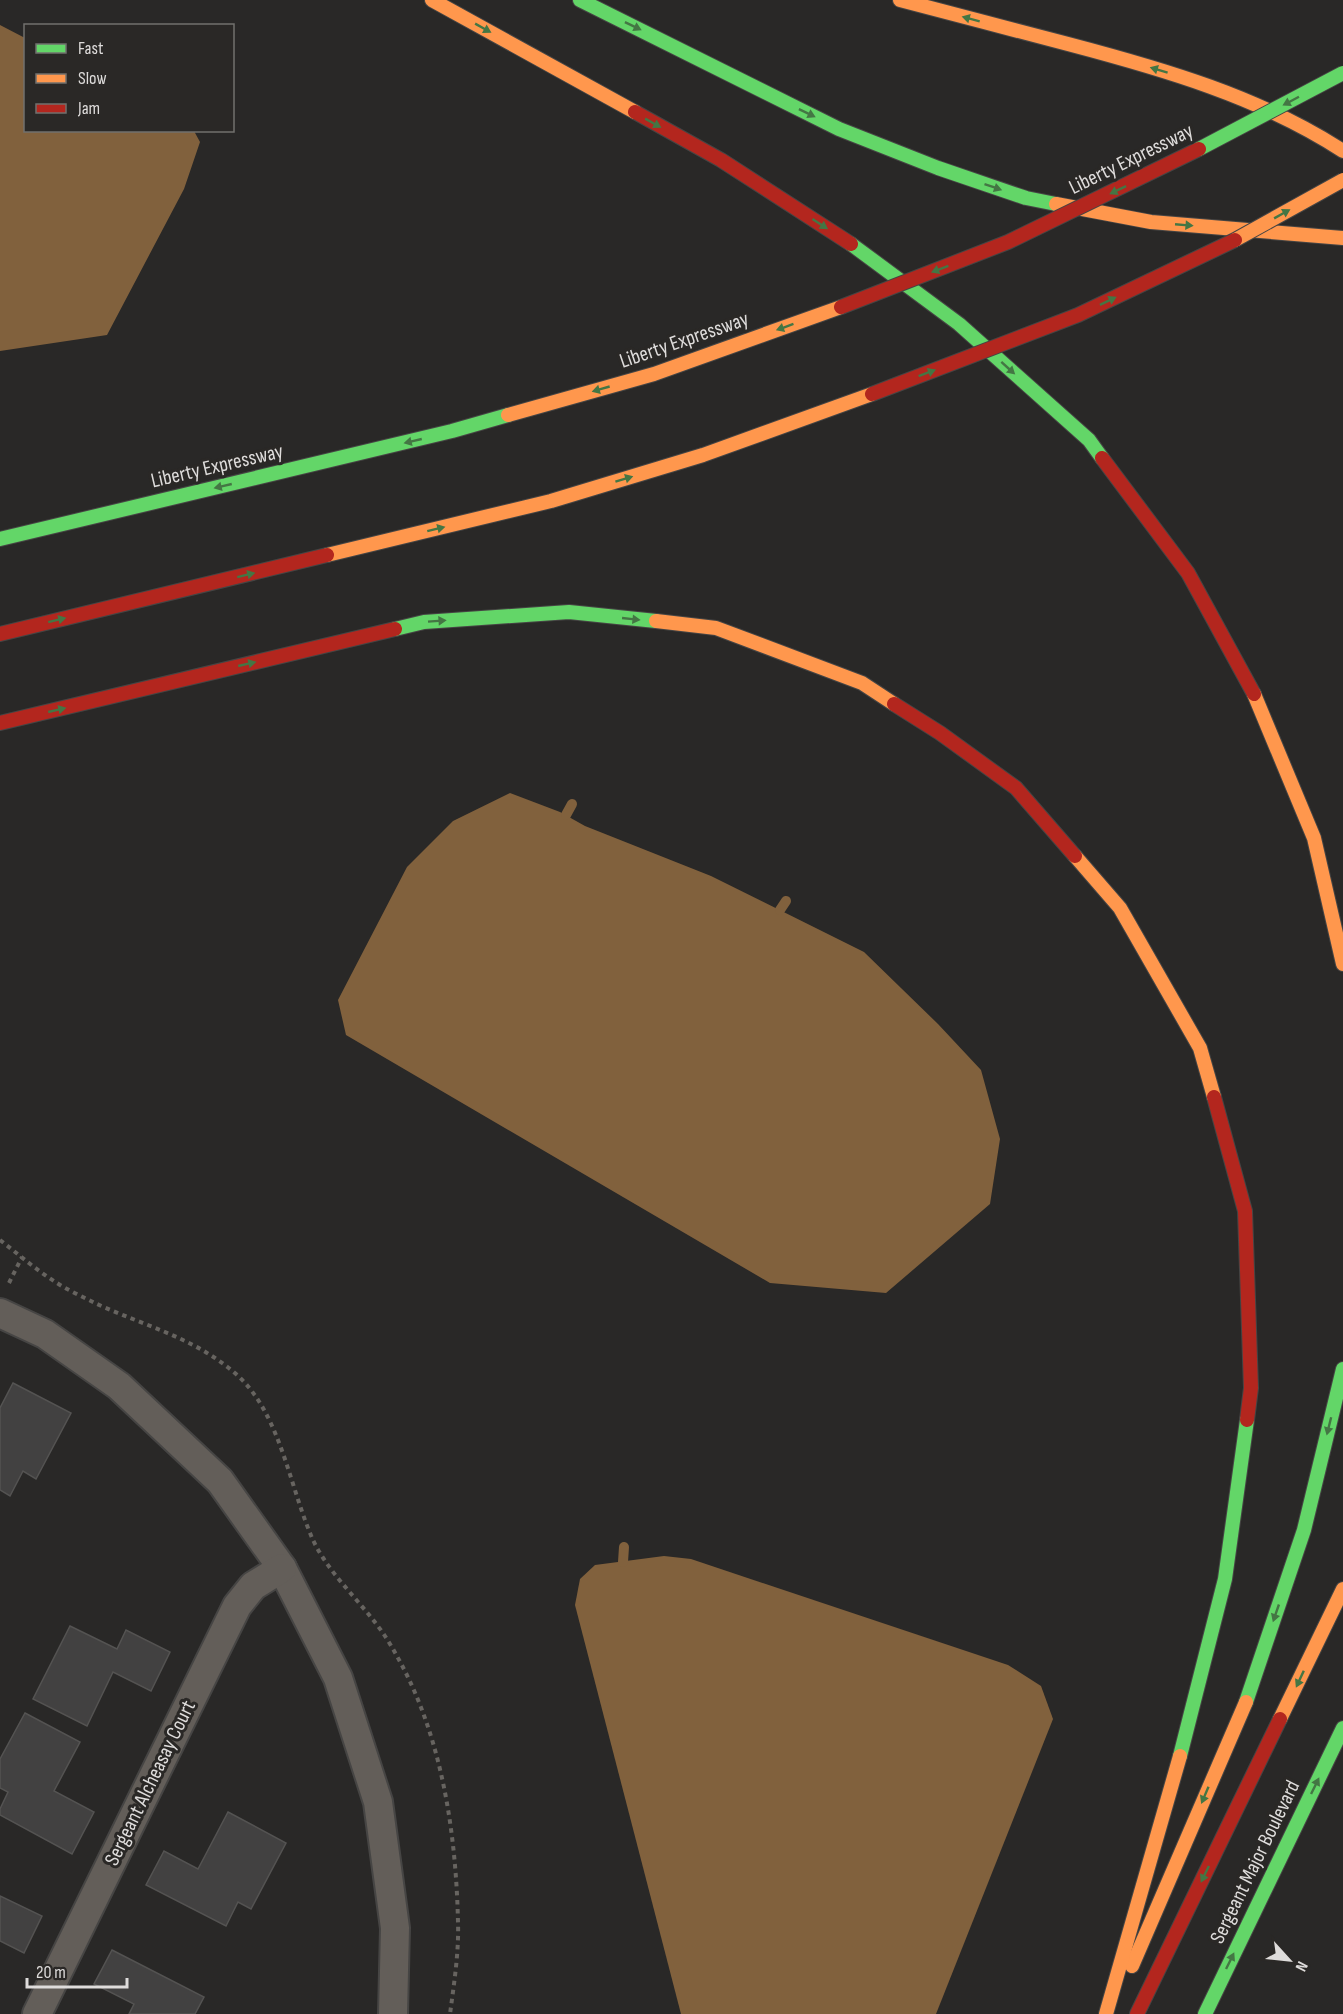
<svg xmlns="http://www.w3.org/2000/svg" width="1343" height="2014" font-family="'Sofia Sans Condensed',sans-serif">
<rect width="100%" height="100%" fill="#292827"/>
<g fill="#81613d">
<polygon points="0,25 25,38 26,130 194,131 200,142 184,189 107,335 0,351"/>
<polygon points="510,793 560,812 585,826 711,876 864,952 938,1024 981,1070 1000,1139 990,1204 886,1293 770,1283 346,1035 338,1000 407,867 453,821"/>
<polygon points="664,1556 691,1559 1008,1665 1041,1686 1053,1719 936,2014 681,2014 575,1605 580,1579 595,1565"/>
</g>
<g fill="none" stroke-linecap="round" stroke-linejoin="round">
<g stroke="#81613d" stroke-width="10">
<polyline points="566,815 572,804"/>
<polyline points="780,910 786,901"/>
<polyline points="623,1562 624,1547"/>
</g>
</g>
<g fill="#424141" stroke="#545352" stroke-width="1.5">
<polygon points="13,1383 71,1413 36,1479 23,1471 10,1496 0,1490 0,1408"/>
<polygon points="70,1626 117,1649 126,1630 170,1652 151,1691 113,1672 87,1726 33,1699"/>
<polygon points="25,1713 80,1742 54,1791 94,1812 72,1854 0,1815 0,1809 8,1792 0,1788 0,1759"/>
<polygon points="228,1812 286,1843 251,1909 238,1902 226,1926 146,1885 164,1851 198,1869"/>
<polygon points="0,1896 42,1916 24,1953 0,1941"/>
<polygon points="112,1950 204,1997 195,2014 129,2014 134,2004 94,1984"/>
</g>
<g fill="none" stroke-linecap="round" stroke-linejoin="round">
<defs>
<g id="street">
<polyline points="0,1313 45,1334 119,1386 220,1481 282,1568 338,1678 378,1802 395,1928 393,2014"/>
<polyline points="37,2014 237,1606 253,1586 282,1568"/>
</g>
<g id="fast">
<polyline points="580,0 839,129 938,168 1026,198 1056,204"/>
<polyline points="851,244 959,324 1089,440 1102,458"/>
<polyline points="0,539 452,431 508,415"/>
<polyline points="395,629 424,622 569,612 656,621"/>
<polyline points="1246,1702 1304,1530 1343,1369"/>
<polyline points="1180,1756 1225,1579 1247,1420"/>
<polyline points="1205,2014 1343,1728"/>
</g>
<g id="slow">
<polyline points="432,0 635,112"/>
<path d="M900,0C956,15 1012,29 1068,44C1163,69 1260,97 1343,151"/>
<polyline points="1056,204 1151,222 1343,238"/>
<polyline points="508,415 654,374 841,307"/>
<polyline points="327,555 551,501 703,455 872,394"/>
<polyline points="656,621 716,628 862,683 894,704"/>
<polyline points="1254,694 1314,838 1343,964"/>
<polyline points="1075,856 1120,908 1200,1048 1214,1097"/>
<polyline points="1280,1719 1343,1589"/>
<polyline points="1132,1966 1246,1702"/>
<polyline points="1106,2014 1180,1756"/>
</g>
<g id="jam">
<polyline points="635,112 721,160 851,244"/>
<polyline points="1102,458 1188,573 1254,694"/>
<polyline points="0,634 327,555"/>
<polyline points="894,704 940,733 1016,788 1075,856"/>
<polyline points="0,723 395,629"/>
<polyline points="1214,1097 1245,1211 1251,1388 1247,1420"/>
<polyline points="1137,2014 1280,1719"/>
</g>
</defs>
<use href="#street" stroke="#464544" stroke-width="32"/>
<use href="#fast" stroke="#464544" stroke-width="16"/>
<use href="#slow" stroke="#464544" stroke-width="16"/>
<use href="#jam" stroke="#464544" stroke-width="16"/>
<g stroke="#676460" stroke-width="4" stroke-dasharray="4.5 4.5" stroke-linecap="butt">
<path d="M0,1240C18,1254 35,1269 54,1281C67,1290 83,1297 97,1304C145,1326 195,1338 236,1374C281,1414 289,1486 313,1540C328,1572 356,1597 377,1625C385,1635 392,1647 398,1658C442,1737 456,1833 458,1922C459,1952 454,1984 450,2014"/>
<polyline points="9,1283 22,1257"/>
</g>
<use href="#street" stroke="#635e59" stroke-width="28"/>
<use href="#fast" stroke="#63d668" stroke-width="14"/>
<use href="#slow" stroke="#ff974d" stroke-width="14"/>
<use href="#jam" stroke="#b3261e" stroke-width="14"/>
<defs>
<polyline id="fast-bridge" points="1199,149 1343,73"/>
<polyline id="slow-bridge" points="1235,240 1343,180"/>
<g id="jam-bridge">
<polyline points="841,307 1008,242 1199,149"/>
<polyline points="872,394 1078,315 1235,240"/>
</g>
</defs>
<use href="#fast-bridge" stroke="#464544" stroke-width="16" stroke-linecap="butt"/>
<use href="#slow-bridge" stroke="#464544" stroke-width="16" stroke-linecap="butt"/>
<use href="#jam-bridge" stroke="#464544" stroke-width="16" stroke-linecap="butt"/>
<use href="#fast-bridge" stroke="#63d668" stroke-width="14"/>
<use href="#slow-bridge" stroke="#ff974d" stroke-width="14"/>
<use href="#jam-bridge" stroke="#b3261e" stroke-width="14"/>
</g>
<defs><path id="oneway-solid" d="M-6-.8H1V-3.2L6.5 0L1 3.2V.8H-6Z" transform="scale(1.5)"/></defs>
<g fill="#447644">
<use href="#oneway-solid" transform="translate(971 19) rotate(-165)"/>
<use href="#oneway-solid" transform="translate(633 26) rotate(26)"/>
<use href="#oneway-solid" transform="translate(483 28) rotate(29)"/>
<use href="#oneway-solid" transform="translate(1159 70) rotate(-163)"/>
<use href="#oneway-solid" transform="translate(1291 101) rotate(152)"/>
<use href="#oneway-solid" transform="translate(807 113) rotate(26)"/>
<use href="#oneway-solid" transform="translate(653 123) rotate(29)"/>
<use href="#oneway-solid" transform="translate(993 187) rotate(19)"/>
<use href="#oneway-solid" transform="translate(1118 190) rotate(154)"/>
<use href="#oneway-solid" transform="translate(1282 214) rotate(-29)"/>
<use href="#oneway-solid" transform="translate(820 224) rotate(33)"/>
<use href="#oneway-solid" transform="translate(1184 225) rotate(5)"/>
<use href="#oneway-solid" transform="translate(940 269) rotate(159)"/>
<use href="#oneway-solid" transform="translate(1108 301) rotate(-26)"/>
<use href="#oneway-solid" transform="translate(785 327) rotate(160)"/>
<use href="#oneway-solid" transform="translate(1008 368) rotate(42)"/>
<use href="#oneway-solid" transform="translate(927 373) rotate(-21)"/>
<use href="#oneway-solid" transform="translate(601 389) rotate(164)"/>
<use href="#oneway-solid" transform="translate(413 441) rotate(167)"/>
<use href="#oneway-solid" transform="translate(624 479) rotate(-17)"/>
<use href="#oneway-solid" transform="translate(223 486) rotate(167)"/>
<use href="#oneway-solid" transform="translate(436 529) rotate(-14)"/>
<use href="#oneway-solid" transform="translate(246 575) rotate(-14)"/>
<use href="#oneway-solid" transform="translate(631 619) rotate(6)"/>
<use href="#oneway-solid" transform="translate(57 620) rotate(-14)"/>
<use href="#oneway-solid" transform="translate(437 621) rotate(-4)"/>
<use href="#oneway-solid" transform="translate(247 664) rotate(-13)"/>
<use href="#oneway-solid" transform="translate(57 710) rotate(-13)"/>
<use href="#oneway-solid" transform="translate(1329 1426) rotate(104)"/>
<use href="#oneway-solid" transform="translate(1276 1613) rotate(109)"/>
<use href="#oneway-solid" transform="translate(1300 1679) rotate(115)"/>
<use href="#oneway-solid" transform="translate(1315 1786) rotate(-64)"/>
<use href="#oneway-solid" transform="translate(1205 1795) rotate(113)"/>
<use href="#oneway-solid" transform="translate(1205 1874) rotate(116)"/>
<use href="#oneway-solid" transform="translate(1230 1961) rotate(-64)"/>
</g>
<g text-anchor="middle" dominant-baseline="central" stroke-width="6" stroke-linejoin="round" paint-order="stroke">
<g font-size="21" fill="#dedcdb" stroke="#2a2826">
<text transform="translate(1131 159) rotate(-26)">Liberty Expressway</text>
<text transform="translate(684 340) rotate(-19)">Liberty Expressway</text>
<text transform="translate(217 466) rotate(-13)">Liberty Expressway</text>
<text transform="translate(150 1783) rotate(-64)">Sergeant Alcheasay Court</text>
<text transform="translate(1255 1862) rotate(-64)">Sergeant Major Boulevard</text>
</g>
</g>
<rect x="24" y="24" width="210" height="108" fill="#2a2826" stroke="#72706e" stroke-width="1.5"/>
<rect x="36" y="44" width="30" height="9" fill="#63d668" stroke="#72706e" stroke-width="1.5"/>
<text x="78" y="54" font-size="18" fill="#dedcdb">Fast</text>
<rect x="36" y="74" width="30" height="9" fill="#ff974d" stroke="#72706e" stroke-width="1.5"/>
<text x="78" y="84" font-size="18" fill="#dedcdb">Slow</text>
<rect x="36" y="104" width="30" height="9" fill="#b3261e" stroke="#72706e" stroke-width="1.5"/>
<text x="78" y="114" font-size="18" fill="#dedcdb">Jam</text>
<g transform="translate(1289 1960) rotate(117)" stroke="#2a2826" stroke-width="4.5" paint-order="stroke">
<path d="M0-4.5L10 22L0 15L-10 22Z" fill="#dedcdb"/>
<text y="-9" font-size="16" font-weight="bold" text-anchor="middle" fill="#dedcdb">N</text>
</g>
<path d="M27 1978v9h100v-9" fill="none" stroke="#dedcdb" stroke-width="3"/>
<text x="36" y="1978" font-size="18" fill="#dedcdb" stroke="#2a2826" stroke-width="4.5" paint-order="stroke">20 m</text>
</svg>
